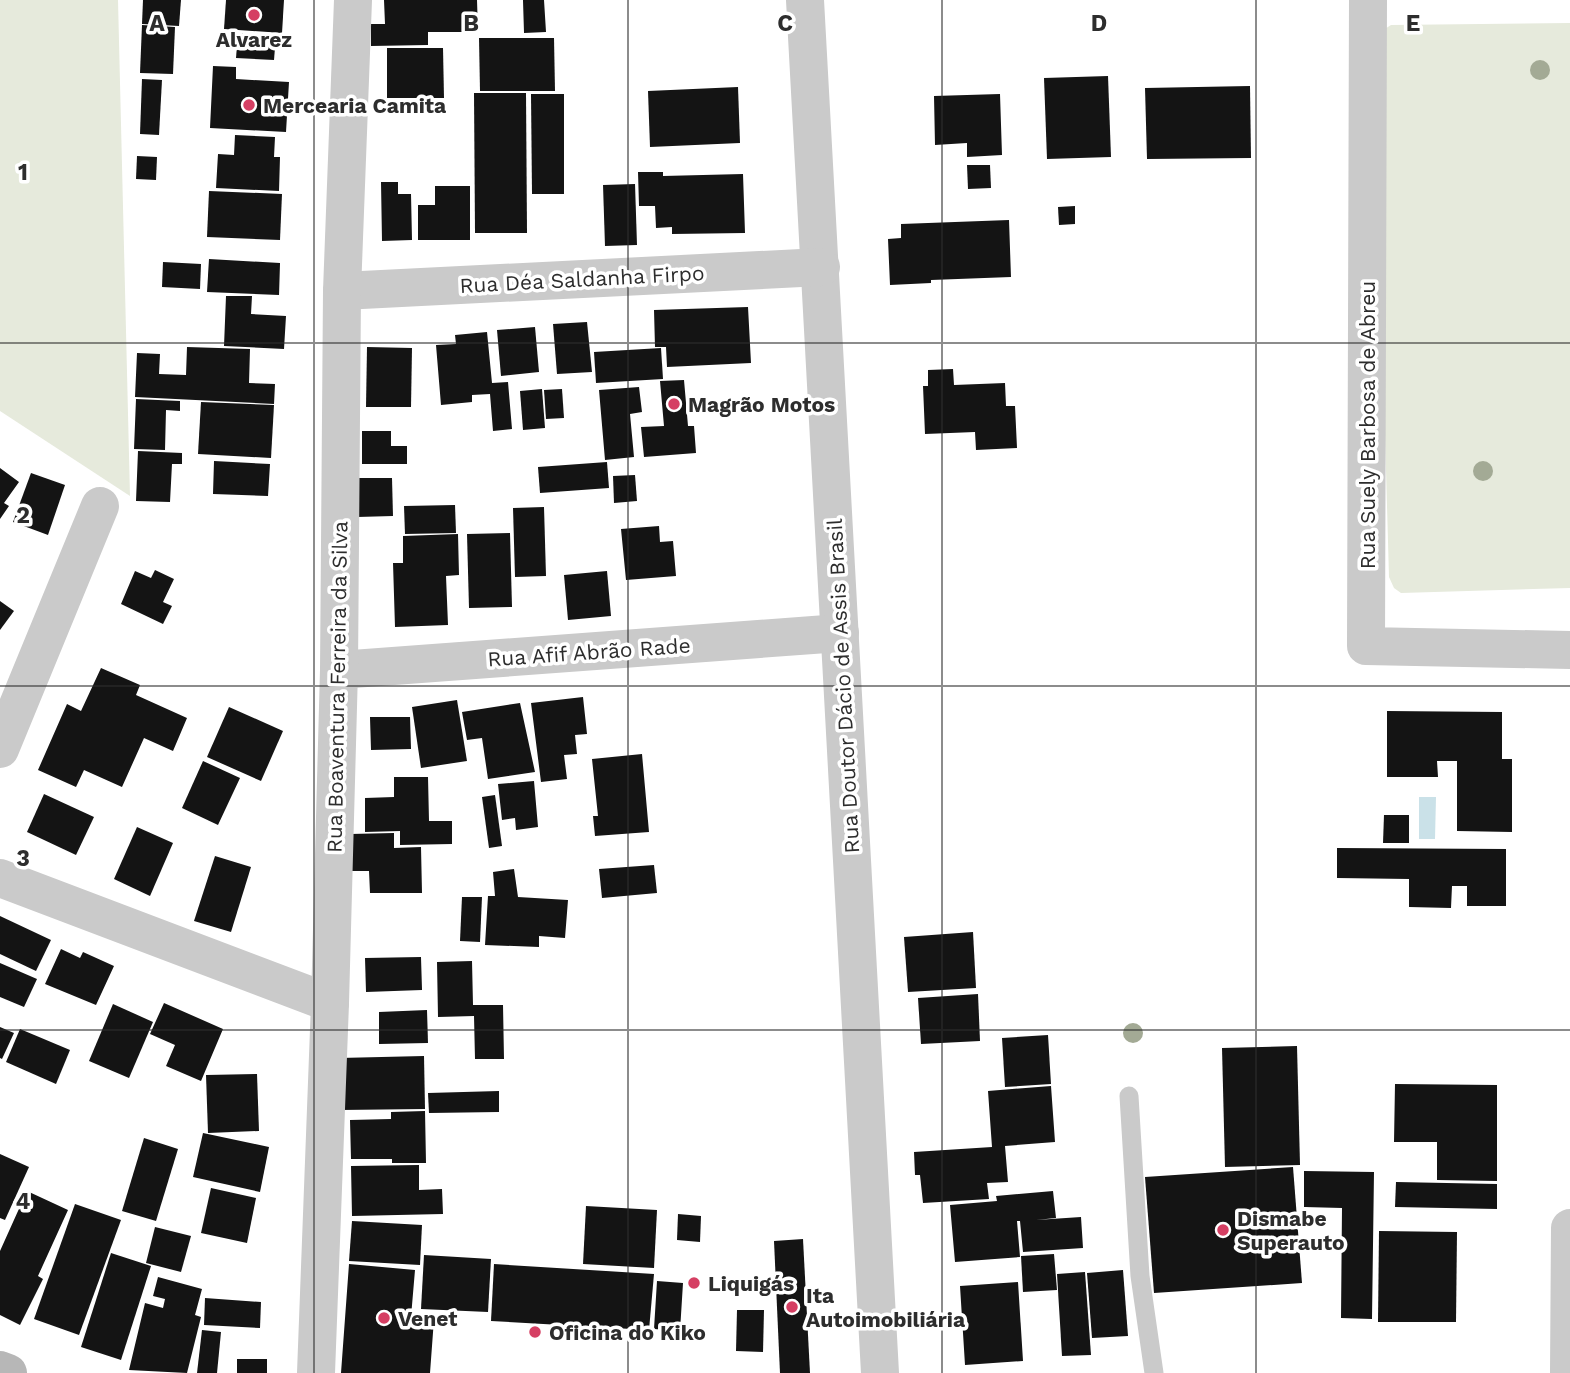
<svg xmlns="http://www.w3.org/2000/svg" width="1570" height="1373" font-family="'Work Sans',sans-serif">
<rect width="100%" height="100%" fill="#fff"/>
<g fill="#e6eadc">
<polygon points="0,0 118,0 130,496 0,411"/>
<polygon points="1570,23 1570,588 1401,593 1394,588 1389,577 1374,41 1380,32 1391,25"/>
</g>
<polygon fill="#cae1e8" points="1419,797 1436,797 1435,839 1419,839"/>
<g fill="#141414">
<polygon points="143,0 181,0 179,26 142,24"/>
<polygon points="226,0 284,0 282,33 224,29"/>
<polygon points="384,0 477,0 478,32 428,32 428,45 371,46 371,24 385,24"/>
<polygon points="523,0 544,0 546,32 524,33"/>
<polygon points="142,25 175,27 173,74 140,73"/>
<polygon points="238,33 276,35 274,60 236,58"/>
<polygon points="479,38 554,38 555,91 480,91"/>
<polygon points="387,48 443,48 444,98 387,98"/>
<polygon points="213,66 236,67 236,79 289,82 286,132 210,128"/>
<polygon points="1108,76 1111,157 1047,159 1044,78"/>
<polygon points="142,79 162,80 159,135 140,134"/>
<polygon points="1250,86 1251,158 1147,159 1145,88"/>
<polygon points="738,87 740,143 650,147 648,91"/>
<polygon points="474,93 526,93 527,233 475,233"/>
<polygon points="531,94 564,94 564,194 532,194"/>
<polygon points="1000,94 1002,155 967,157 967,143 935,145 934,96"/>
<polygon points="235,135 275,137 274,157 280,157 279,191 216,188 218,154 234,155"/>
<polygon points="137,156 157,157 156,180 136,179"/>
<polygon points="967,165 990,165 991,188 968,189"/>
<polygon points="638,172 663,172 663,176 743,174 745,233 672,234 672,227 656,228 655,206 639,206"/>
<polygon points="381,182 398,182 398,194 411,194 412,240 382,241"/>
<polygon points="635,184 637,245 605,246 603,185"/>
<polygon points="435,186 470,186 470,240 418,240 418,205 435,205"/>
<polygon points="209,191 282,194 280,240 207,237"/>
<polygon points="1075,206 1075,224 1059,225 1058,207"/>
<polygon points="1009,220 1011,277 931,280 931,283 890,285 888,239 901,238 901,224"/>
<polygon points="209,259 280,263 279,295 207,292"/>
<polygon points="163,262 201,264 200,289 162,287"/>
<polygon points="226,296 252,296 251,314 286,316 284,349 224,346"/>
<polygon points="748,307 751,363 667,367 666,347 655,347 654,310"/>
<polygon points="587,322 592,372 557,374 553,324"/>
<polygon points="535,327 539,372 501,376 497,330"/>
<polygon points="487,332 492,383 508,382 512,429 493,431 490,394 472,395 472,402 441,405 436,345 456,344 455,335"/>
<polygon points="187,347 250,349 249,383 275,384 274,404 135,397 137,353 160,354 159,374 186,375"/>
<polygon points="367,347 412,348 411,407 366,407"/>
<polygon points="661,348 663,379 596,383 594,352"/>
<polygon points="953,369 954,385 1005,383 1006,406 1015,406 1017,448 976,450 975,432 925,434 923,386 928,386 928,370"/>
<polygon points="684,380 688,426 694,426 696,453 644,457 641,427 664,426 660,381"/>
<polygon points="639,387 642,412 630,414 634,457 605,460 599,390"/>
<polygon points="542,389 545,428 523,430 520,391"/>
<polygon points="562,389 564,418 546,419 544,390"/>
<polygon points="136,399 180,401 180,411 166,410 165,450 134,449"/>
<polygon points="201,402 274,405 271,458 198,454"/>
<polygon points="362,431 391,431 391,446 407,446 407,464 362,464"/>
<polygon points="138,451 182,453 182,464 172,464 170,502 136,501"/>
<polygon points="214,461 270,464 268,496 213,494"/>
<polygon points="607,462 609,488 540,493 538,467"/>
<polygon points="0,468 19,482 4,503 9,506 0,519"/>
<polygon points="31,473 65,485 48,535 13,522"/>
<polygon points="635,475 637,501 614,503 613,476"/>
<polygon points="356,478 392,478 393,516 357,517"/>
<polygon points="455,505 456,533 405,534 404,506"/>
<polygon points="544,507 546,576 515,577 513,508"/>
<polygon points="659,526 660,542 673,541 676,576 626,580 621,529"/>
<polygon points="510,533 512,607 469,608 467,534"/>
<polygon points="458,534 459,575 446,576 448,625 395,627 393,563 403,563 403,536"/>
<polygon points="155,570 174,579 163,602 172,606 163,624 121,604 135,571 151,578"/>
<polygon points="607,571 611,616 568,620 564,575"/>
<polygon points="0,601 14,611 0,630"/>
<polygon points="101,668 140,685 136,695 187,718 173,751 144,738 122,787 84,770 76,787 38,770 67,704 81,711"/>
<polygon points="583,697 587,734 575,735 577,754 564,755 567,779 541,782 531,703"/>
<polygon points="457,700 467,761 421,768 412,707"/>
<polygon points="520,703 535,772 488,779 482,738 467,740 462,712"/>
<polygon points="229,707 283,731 261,781 207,757"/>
<polygon points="1387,711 1502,712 1502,759 1512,759 1512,832 1457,831 1457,761 1437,761 1438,777 1387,777"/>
<polygon points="370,717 410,717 411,749 371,750"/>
<polygon points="642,754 649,832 595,836 593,816 598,816 592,759"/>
<polygon points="203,761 240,778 218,825 182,808"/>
<polygon points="394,777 428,777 429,821 452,821 452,844 400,845 400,831 365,832 365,798 394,797"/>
<polygon points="534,781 538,827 516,830 515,818 502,820 498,784"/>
<polygon points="44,794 94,817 76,855 27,832"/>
<polygon points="495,795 502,846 489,848 482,797"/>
<polygon points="1384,815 1409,815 1409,843 1383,843"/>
<polygon points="137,827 173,843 150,896 114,879"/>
<polygon points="394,833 394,848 421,847 422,893 370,893 369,871 351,871 350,834"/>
<polygon points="1337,848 1506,849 1506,906 1467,906 1467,886 1452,886 1451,908 1409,907 1409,879 1337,878"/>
<polygon points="215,856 251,867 231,932 194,921"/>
<polygon points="654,865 657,893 602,898 599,869"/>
<polygon points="514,869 518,897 568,900 565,938 539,936 539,947 485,945 488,896 495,896 493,872"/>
<polygon points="462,897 482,897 480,942 460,941"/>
<polygon points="0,916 51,940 36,971 0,954"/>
<polygon points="973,932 976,988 908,992 904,937"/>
<polygon points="61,949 80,958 83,952 114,966 96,1005 45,984"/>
<polygon points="421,957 422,990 366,992 365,958"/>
<polygon points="472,961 473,1005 503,1005 504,1059 475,1059 474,1016 438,1017 437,962"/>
<polygon points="0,963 37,979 24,1007 0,997"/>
<polygon points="978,994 980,1041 921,1044 918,998"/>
<polygon points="164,1003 223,1029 201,1081 166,1066 175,1045 150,1034"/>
<polygon points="113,1004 153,1022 129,1078 89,1061"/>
<polygon points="427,1010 428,1043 379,1044 379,1012"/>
<polygon points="0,1027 14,1033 2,1059 0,1058"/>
<polygon points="20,1029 70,1050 56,1084 6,1062"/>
<polygon points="1048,1035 1051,1084 1005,1087 1002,1038"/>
<polygon points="1297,1046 1300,1165 1225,1167 1222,1048"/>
<polygon points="424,1056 425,1109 340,1110 339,1058"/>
<polygon points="257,1074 259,1131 208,1133 206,1075"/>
<polygon points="1395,1084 1497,1085 1497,1181 1437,1180 1437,1142 1394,1142"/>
<polygon points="1051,1086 1055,1142 1005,1146 1008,1182 987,1183 989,1199 923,1203 920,1175 915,1175 914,1152 992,1147 988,1091"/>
<polygon points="499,1091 499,1112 429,1113 428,1093"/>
<polygon points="425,1111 426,1163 392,1163 392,1159 351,1159 350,1120 391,1119 391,1112"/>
<polygon points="203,1133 269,1147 260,1192 193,1177"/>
<polygon points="144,1138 178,1149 156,1221 122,1211"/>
<polygon points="0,1154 29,1167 5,1220 0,1218"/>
<polygon points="419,1165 419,1190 442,1189 443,1214 352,1216 351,1166"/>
<polygon points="1293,1167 1302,1283 1154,1293 1145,1177"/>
<polygon points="1304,1171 1374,1172 1372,1319 1341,1318 1342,1208 1304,1207"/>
<polygon points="1396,1182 1497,1184 1497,1209 1395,1207"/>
<polygon points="211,1188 256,1198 247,1243 201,1233"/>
<polygon points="27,1191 68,1210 38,1276 43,1279 20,1325 0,1315 0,1251"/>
<polygon points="1053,1191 1056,1218 1036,1220 1081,1217 1083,1248 1023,1252 1020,1221 1017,1221 1020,1257 955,1262 950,1205 997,1201 996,1196"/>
<polygon points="75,1204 121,1220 79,1335 34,1319"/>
<polygon points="586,1206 657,1210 654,1268 583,1264"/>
<polygon points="678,1214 701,1216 700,1242 677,1240"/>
<polygon points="352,1221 422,1225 420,1265 349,1261"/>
<polygon points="155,1227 191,1236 181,1272 146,1263"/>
<polygon points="1379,1231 1457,1232 1456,1322 1378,1322"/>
<polygon points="803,1239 810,1373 780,1373 774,1241"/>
<polygon points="111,1253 151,1266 121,1360 81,1347"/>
<polygon points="1054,1254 1057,1290 1023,1292 1021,1256"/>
<polygon points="424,1255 491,1259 488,1312 421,1309"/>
<polygon points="349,1264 415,1270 411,1317 434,1319 430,1373 341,1373"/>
<polygon points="494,1264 654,1274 649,1330 491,1321"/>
<polygon points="1123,1270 1128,1336 1092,1338 1087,1273"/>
<polygon points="1085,1272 1091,1355 1062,1356 1057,1274"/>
<polygon points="158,1277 202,1289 195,1315 201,1317 187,1373 129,1370 145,1303 163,1308 165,1299 153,1296"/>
<polygon points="657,1281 683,1283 680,1331 654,1329"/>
<polygon points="1018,1282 1023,1361 965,1365 960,1286"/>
<polygon points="205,1298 261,1302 260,1328 204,1325"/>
<polygon points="737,1310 764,1310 763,1352 736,1351"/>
<polygon points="202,1330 221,1332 217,1373 197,1373"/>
<rect x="237" y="1359" width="30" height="14"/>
</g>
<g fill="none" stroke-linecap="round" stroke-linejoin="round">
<polyline stroke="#cacaca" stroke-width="19" points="1129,1096 1140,1276 1154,1373"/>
<g stroke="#cacaca" stroke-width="38">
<polyline points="805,0 880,1373"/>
<polyline points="1368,0 1366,646 1570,650"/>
<polyline points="342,291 821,267"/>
<polyline points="339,670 840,633"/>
<polyline points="0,749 100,506"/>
<polyline points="0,878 330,1003"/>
<polyline points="1569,1373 1570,1228"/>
</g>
<polyline stroke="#cacaca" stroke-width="38" points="316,1373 330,1003 339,670 342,291 353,0"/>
<polyline stroke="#b7b7b7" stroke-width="38" points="0,1370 8,1373"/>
</g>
<g fill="#a3aa95">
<circle cx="1540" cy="70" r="10"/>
<circle cx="1483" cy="471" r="10"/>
<circle cx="1133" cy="1033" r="10"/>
</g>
<path fill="none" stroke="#2d2d2d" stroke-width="2" stroke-opacity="0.55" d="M314,0V1373M628,0V1373M942,0V1373M1256,0V1373M0,343H1570M0,686H1570M0,1030H1570"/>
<g fill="#d53f63" stroke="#fff" stroke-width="2.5">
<circle cx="254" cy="15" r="7"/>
<circle cx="249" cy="105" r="7"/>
<circle cx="674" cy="404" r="7"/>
<circle cx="1223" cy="1230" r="7"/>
<circle cx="694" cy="1283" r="7"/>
<circle cx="792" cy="1307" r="7"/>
<circle cx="384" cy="1318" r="7"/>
<circle cx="535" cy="1332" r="7"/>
</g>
<g text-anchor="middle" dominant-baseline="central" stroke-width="7" stroke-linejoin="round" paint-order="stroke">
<g font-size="21" font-weight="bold" fill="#2d2d2d" stroke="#fff" text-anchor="start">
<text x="254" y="39" text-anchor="middle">Alvarez</text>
<text x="263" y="105">Mercearia Camita</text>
<text x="688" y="404">Magrão Motos</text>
<text x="1237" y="1218">Dismabe<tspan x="1237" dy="24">Superauto</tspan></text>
<text x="708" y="1283">Liquigás</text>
<text x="806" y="1295">Ita<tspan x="806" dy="24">Autoimobiliária</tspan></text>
<text x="398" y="1318">Venet</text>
<text x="549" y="1332">Oficina do Kiko</text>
</g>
<g font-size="21" fill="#2d2d2d" stroke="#fff">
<text transform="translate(582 279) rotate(-3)">Rua Déa Saldanha Firpo</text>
<text transform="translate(1367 425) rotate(-90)">Rua Suely Barbosa de Abreu</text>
<text transform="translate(589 652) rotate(-4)">Rua Afif Abrão Rade</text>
<text transform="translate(843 686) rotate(-93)">Rua Doutor Dácio de Assis Brasil</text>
<text transform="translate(337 687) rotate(-89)">Rua Boaventura Ferreira da Silva</text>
</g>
</g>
<g font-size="23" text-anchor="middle" font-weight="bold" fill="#2d2d2d" stroke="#fff" stroke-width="7" stroke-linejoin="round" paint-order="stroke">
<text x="157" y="31">A</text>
<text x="471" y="31">B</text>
<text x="785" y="31">C</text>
<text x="1099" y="31">D</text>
<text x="1413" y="31">E</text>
<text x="23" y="180">1</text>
<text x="23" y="523">2</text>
<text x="23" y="866">3</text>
<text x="23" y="1209">4</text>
</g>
</svg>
